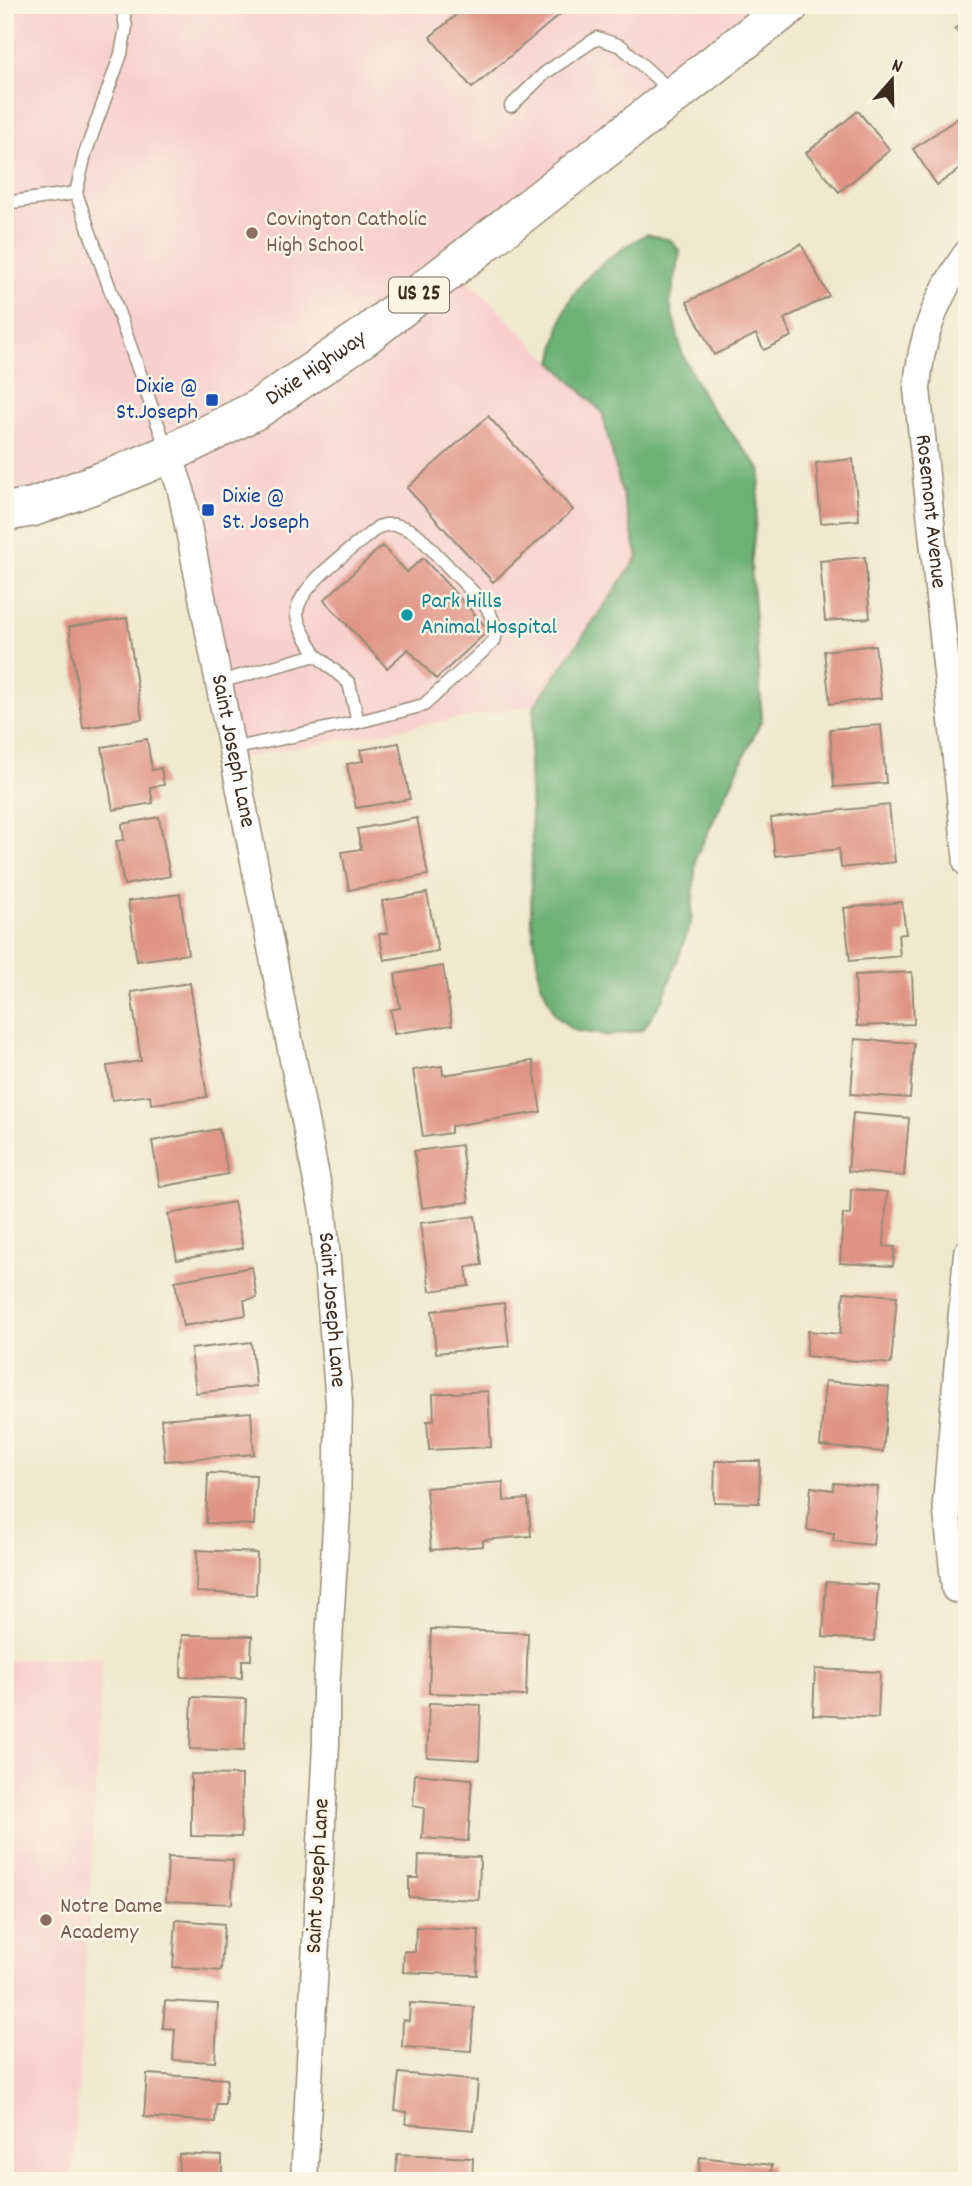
<svg xmlns="http://www.w3.org/2000/svg" width="972" height="2186" font-family="Dekko,sans-serif">
<rect width="100%" height="100%" fill="#fcf5e5"/>
<filter id="ink" filterUnits="userSpaceOnUse"><feTurbulence type="fractalNoise" baseFrequency=".0143" numOctaves="2"/><feDisplacementMap in="SourceGraphic" scale="14" xChannelSelector="R" yChannelSelector="G"/><feConvolveMatrix kernelMatrix="1 2 1 2 8 2 1 2 1" color-interpolation-filters="sRGB"/></filter>
<filter id="wash" filterUnits="userSpaceOnUse"><feTurbulence type="fractalNoise" baseFrequency=".00686" numOctaves="4" result="noise"/><feDisplacementMap in="SourceGraphic" scale="28" xChannelSelector="R" yChannelSelector="G"/><feGaussianBlur stdDeviation="1.57" result="paint"/><feColorMatrix in="noise" values="0 0 0 0 0 0 0 0 0 0 0 0 0 0 0 0 0 1.4 0 .05"/><feComposite in="paint" operator="in"/></filter>
<g filter="url(#wash)">
<rect width="100%" height="100%" fill="#f0e9ce"/>
<g fill="#f7d0ce">
<polygon points="5,5 790,5 455,267 602,412 638,557 535,705 234,759 169,454 5,512"/>
<polygon points="103,1657 73,2181 5,2181 5,1660"/>
</g>
<path fill="#6cb176" stroke="#546e4a" stroke-width="2" d="M646,234L670,240L680,251L670,304L682,354L707,403L761,470L751,566L762,719L696,857L691,923L663,999L643,1030L608,1036L573,1030L555,1015L540,981L531,917L532,845L529,764L535,705L638,557L602,412L552,362C557,344 559,319 568,304C585,272 616,252 646,234Z"/>
<g id="blocks">
<g fill="#df9486">
<polygon points="468,5 559,5 564,11 472,88 430,37"/>
<polygon points="967,20 967,44 955,29"/>
<polygon points="858,111 890,150 839,192 806,153"/>
<polygon points="967,112 967,164 937,185 913,149"/>
<polygon points="801,244 829,296 784,319 792,336 764,350 756,334 714,355 687,302"/>
<polygon points="488,416 573,510 493,582 407,488"/>
<polygon points="853,459 859,520 821,523 816,463"/>
<polygon points="382,546 407,572 423,558 489,630 436,679 408,649 387,668 324,600"/>
<polygon points="865,557 870,618 825,621 820,561"/>
<polygon points="127,618 142,719 83,728 69,627"/>
<polygon points="875,645 881,698 830,704 824,651"/>
<polygon points="881,725 886,783 834,787 830,729"/>
<polygon points="147,739 152,770 161,768 164,785 150,787 153,803 113,810 102,747"/>
<polygon points="399,743 410,799 356,808 347,764 363,761 360,750"/>
<polygon points="889,805 895,862 841,868 839,849 775,856 771,818"/>
<polygon points="159,817 170,876 124,885 116,841 124,840 122,824"/>
<polygon points="417,818 428,875 349,890 342,852 361,849 357,829"/>
<polygon points="427,893 438,951 384,960 379,934 388,933 382,901"/>
<polygon points="180,894 188,954 137,961 128,901"/>
<polygon points="902,902 906,934 898,935 900,956 850,961 844,908"/>
<polygon points="443,966 452,1025 394,1034 391,1010 400,1008 395,974"/>
<polygon points="912,972 914,1024 857,1026 855,975"/>
<polygon points="190,983 207,1097 151,1104 150,1095 112,1100 107,1066 141,1061 131,992"/>
<polygon points="855,1039 914,1043 910,1098 851,1094"/>
<polygon points="533,1061 541,1112 451,1126 451,1133 423,1137 413,1070 442,1066 443,1075"/>
<polygon points="853,1113 909,1118 904,1176 848,1171"/>
<polygon points="219,1129 228,1174 160,1187 152,1141"/>
<polygon points="461,1145 469,1202 422,1208 414,1151"/>
<polygon points="851,1189 887,1192 884,1246 895,1247 893,1266 840,1263 843,1214 850,1215"/>
<polygon points="234,1202 243,1248 177,1260 168,1214"/>
<polygon points="475,1216 482,1265 466,1267 469,1286 430,1291 420,1223"/>
<polygon points="252,1267 257,1298 244,1300 246,1315 183,1326 175,1281"/>
<polygon points="844,1292 897,1296 891,1364 806,1356 808,1331 840,1334"/>
<polygon points="504,1303 509,1346 436,1353 432,1311"/>
<polygon points="251,1342 256,1386 196,1393 191,1349"/>
<polygon points="825,1381 889,1387 883,1452 820,1446"/>
<polygon points="488,1391 491,1447 429,1450 427,1421 434,1421 433,1394"/>
<polygon points="251,1412 254,1454 165,1461 161,1419"/>
<polygon points="715,1461 760,1461 759,1503 714,1502"/>
<polygon points="208,1473 256,1475 254,1525 206,1523"/>
<polygon points="503,1482 504,1501 528,1499 531,1536 483,1540 483,1546 431,1550 426,1488"/>
<polygon points="834,1483 878,1487 873,1545 833,1541 834,1533 807,1530 811,1487 833,1490"/>
<polygon points="197,1550 257,1553 256,1595 196,1592"/>
<polygon points="826,1582 878,1585 874,1641 823,1637"/>
<polygon points="431,1629 528,1633 526,1696 429,1693"/>
<polygon points="182,1635 252,1636 251,1660 242,1660 242,1678 181,1677"/>
<polygon points="815,1669 880,1672 878,1718 813,1715"/>
<polygon points="192,1697 246,1699 244,1751 190,1749"/>
<polygon points="429,1703 481,1705 479,1760 427,1757"/>
<polygon points="191,1774 242,1775 241,1837 191,1836"/>
<polygon points="415,1774 472,1779 468,1841 422,1838 424,1808 413,1806"/>
<polygon points="419,1855 480,1857 479,1900 409,1897 409,1878 418,1878"/>
<polygon points="168,1857 233,1860 232,1904 166,1901"/>
<polygon points="176,1920 224,1924 221,1971 173,1967"/>
<polygon points="416,1927 479,1930 477,1975 403,1972 404,1951 415,1952"/>
<polygon points="165,2001 218,2004 215,2062 173,2060 175,2029 163,2028"/>
<polygon points="410,2003 474,2007 471,2051 402,2047 403,2020 409,2021"/>
<polygon points="399,2073 478,2081 474,2130 406,2124 407,2112 395,2110"/>
<polygon points="147,2074 227,2079 225,2104 216,2104 215,2122 144,2117"/>
<polygon points="179,2154 222,2156 222,2181 178,2181"/>
<polygon points="397,2154 473,2158 472,2181 396,2181"/>
<polygon points="700,2157 772,2165 770,2181 698,2181"/>
</g>
</g>
</g>
<g filter="url(#ink)">
<use href="#blocks" fill-opacity="0" stroke="#968a76" stroke-width="2"/>
<g fill="none" stroke-linecap="round" stroke-linejoin="round">
<defs>
<g id="lane">
<polyline points="122,5 126,27 121,54 85,154 76,193 167,450"/>
<polyline points="511,106 545,73 597,38 621,46 671,91"/>
<polyline points="5,203 76,193"/>
<path d="M219,682L316,655C310,643 298,628 297,615C295,587 357,545 378,527C394,522 404,526 418,535L487,607L497,630L494,641L424,705L358,722"/>
<polyline points="232,749 358,722 349,683 316,655"/>
</g>
<g id="street">
<path id="s1" d="M967,253C937,294 920,339 917,389L967,863"/>
<path id="s2" d="M169,454L181,490L323,1212L339,1403L337,1511L326,1690V1743L304,2181"/>
<polyline points="967,1253 946,1503 955,1589 967,1588"/>
</g>
<g id="primary">
<path id="s3" d="M5,512L33,507L116,476L169,454L256,410L365,336L790,5"/>
</g>
</defs>
<use href="#lane" stroke="#968a76" stroke-width="15"/>
<use href="#street" stroke="#968a76" stroke-width="29"/>
<use href="#primary" stroke="#968a76" stroke-width="41"/>
<use href="#lane" stroke="#fff" stroke-width="12"/>
<use href="#street" stroke="#fff" stroke-width="26"/>
<use href="#primary" stroke="#fff" stroke-width="38"/>
</g>
</g>
<g fill="#8d6e63" stroke="#fcf5e5" stroke-width="2.5">
<circle cx="252" cy="233" r="7"/>
<circle cx="46" cy="1920" r="7"/>
</g>
<g fill="#1a4fb4" stroke="#fcf5e5" stroke-width="2.5">
<rect x="205" y="393" width="14" height="14" rx="3.5"/>
<rect x="201" y="503" width="14" height="14" rx="3.5"/>
</g>
<circle fill="#0f9aa8" stroke="#fcf5e5" stroke-width="2.5" cx="407" cy="615" r="7"/>
<g text-anchor="middle" dominant-baseline="central" stroke-width="5" stroke-linejoin="round" paint-order="stroke">
<rect fill="#fcf5e5" stroke="#75675a" stroke-width="2" x="389" y="277.5" width="60" height="35" rx="5"/>
<g font-size="21" font-weight="bold" fill="#3b2a1e">
<text x="419" y="295">US 25</text>
</g>
<g font-size="23" fill="#785e54" stroke="#fcf5e5" text-anchor="start">
<text x="266" y="220">Covington Catholic<tspan x="266" dy="26">High School</tspan></text>
<text x="60" y="1907">Notre Dame<tspan x="60" dy="26">Academy</tspan></text>
</g>
<g font-size="23" fill="#3b2a1e" stroke="#fcf5e5">
<text stroke="none"><textPath href="#s3" startOffset="345">Dixie Highway</textPath></text>
<text stroke="none"><textPath href="#s1" startOffset="270">Rosemont Avenue</textPath></text>
<text stroke="none"><textPath href="#s2" startOffset="304">Saint Joseph Lane</textPath></text>
<text stroke="none"><textPath href="#s2" startOffset="872">Saint Joseph Lane</textPath></text>
<text transform="translate(319 1876) rotate(-87)">Saint Joseph Lane</text>
</g>
<g font-size="23" fill="#164399" stroke="#fcf5e5" text-anchor="end">
<text x="198" y="387">Dixie @<tspan x="198" dy="26">St.Joseph</tspan></text>
<text x="222" y="497" text-anchor="start">Dixie @<tspan x="222" dy="26">St. Joseph</tspan></text>
</g>
<g font-size="23" fill="#0d838f" stroke="#fcf5e5" text-anchor="start">
<text x="421" y="602">Park Hills<tspan x="421" dy="26">Animal Hospital</tspan></text>
</g>
</g>
<rect width="972" height="2186" fill="none" stroke="#fcf5e5" stroke-width="28"/>
<g transform="translate(892 80) rotate(20)" stroke="#fcf5e5" stroke-width="5" paint-order="stroke">
<path d="M0-5L12 26L0 18L-12 26Z" fill="#3b2a1e"/>
<text y="-10" font-size="19" font-weight="bold" text-anchor="middle" fill="#3b2a1e">N</text>
</g>
</svg>
